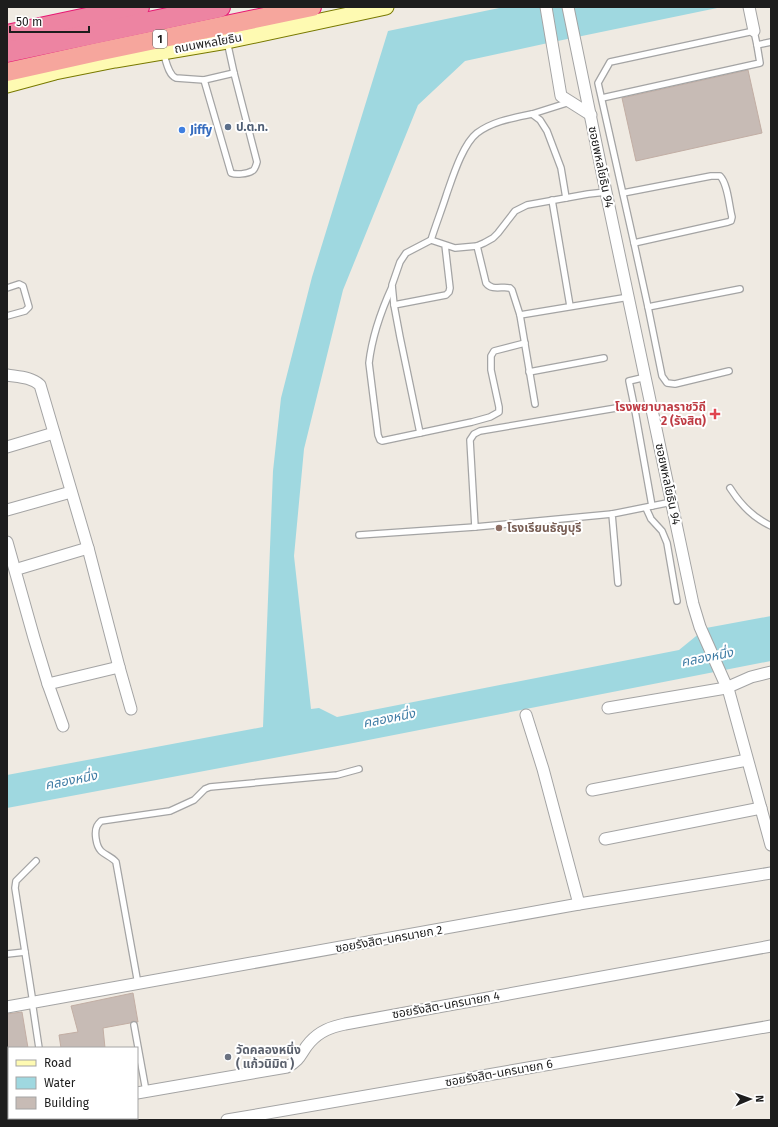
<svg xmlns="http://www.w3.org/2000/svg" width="778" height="1127" font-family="'Fira Sans','Noto Sans Thai',sans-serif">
<rect width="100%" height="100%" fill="#efeae2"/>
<polygon fill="#9fd8e0" points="504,7 722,7 548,43 465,61 418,105 343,290 304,449 294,556 311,709 319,708 337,717 679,650 706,628 771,616 771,661 348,744 7,808 7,775 263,727 273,471 281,398 312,277 388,31"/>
<g fill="#c7bbb5" stroke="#c2aea4">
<polygon points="748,70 762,133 636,161 622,98"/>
<polygon points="133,993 138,1022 133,1021 130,1023 103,1028 105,1048 61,1048 59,1035 78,1032 71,1006"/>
<polygon points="22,1012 28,1048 7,1048 7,1014"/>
</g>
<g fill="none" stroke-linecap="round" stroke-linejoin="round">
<defs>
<g id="service">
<path d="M163,52C166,60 168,75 176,78L204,80L234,73"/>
<path d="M204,80L231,173C236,175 247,174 252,171C255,170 256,165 257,162L234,73L227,41"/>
<polyline points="602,98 760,63 757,45"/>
<polyline points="532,114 570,102"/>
<path d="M623,193L711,176H720C728,184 729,206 732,217L731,221L728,222L634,243"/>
<polyline points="552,200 570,306"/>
<path d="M431,240C436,224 442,209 447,193C453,176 463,144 477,133C493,121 513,118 532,114L540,120L547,131L561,168L566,198"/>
<polyline points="445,245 450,288 449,292 446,295 394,305 392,285 400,262 406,253 431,240 455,248 477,246 484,243 493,238 498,233 515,211 527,205 588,194 606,192"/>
<path d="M477,246L486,283C492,291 502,286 510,288L512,290L520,315L629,297"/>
<path d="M392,287C381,311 372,337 369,363L378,435L380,440L382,441L472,422L490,417L499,412V407L491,370V356L494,351L525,343"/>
<polyline points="7,288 19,284 23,286 29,307 25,311 7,316"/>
<polyline points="740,289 648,307 634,243 598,83 610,62 754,31 757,45 771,42"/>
<polyline points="394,305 400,337 420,433"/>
<polyline points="648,307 662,376 667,383 675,384 729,371"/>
<polyline points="520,315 535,404"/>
<polyline points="529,372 604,358"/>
<polyline points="646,377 629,381 634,405 652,506"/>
<path d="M730,488C740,504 754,518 771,526"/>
<polyline points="646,508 651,519 662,531 667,543 677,601"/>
<polyline points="612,514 475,527 470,440 474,434 480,431 634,405"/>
<polyline points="359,535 475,527"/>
<polyline points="618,583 612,514 672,502"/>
<polyline points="7,954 25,952"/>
<path d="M138,984L116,862C112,857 105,855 101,851C96,846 94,832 97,826C98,824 100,822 101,821L170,811L194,800L205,789L210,787L337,775L359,769"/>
<polyline points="33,1003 15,888 16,881 36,861"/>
<polyline points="33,1008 39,1048"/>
<polyline points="134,1025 146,1091"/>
<polyline points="7,1115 9,1115"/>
<polyline points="75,1118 75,1120"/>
</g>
<g id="minor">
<polyline points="546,7 561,96 591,115"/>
<polyline points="568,7 606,192 693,604 700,627 729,692 771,845"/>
<polyline points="749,7 754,31"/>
<path d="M7,375C19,377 31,377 40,385L88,548L119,667"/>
<polyline points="7,447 54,433"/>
<polyline points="7,510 71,492"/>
<polyline points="7,542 34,638 48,684 63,726"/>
<polyline points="21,568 88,548"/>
<polyline points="48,684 119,667 131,709"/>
<polyline points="608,708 726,688 751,677 771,672"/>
<polyline points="526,715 543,769 579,904"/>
<polyline points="592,790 747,760"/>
<polyline points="605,839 761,808"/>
<polyline points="7,1007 579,904 771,873"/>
<path d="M137,1093L287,1067C302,1059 300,1053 310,1042C320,1031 331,1027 345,1024L771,946"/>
<polyline points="227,1120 771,1026"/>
</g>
<polyline id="secondary" points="7,85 55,72 115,60 227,41 386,7"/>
<polyline id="trunk" points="7,72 97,52 312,7"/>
<g id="motorway">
<polyline points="7,35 139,7"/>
<polyline points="7,52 220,7"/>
</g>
</defs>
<use href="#service" stroke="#a4a4a4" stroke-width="8"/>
<use href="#minor" stroke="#a4a4a4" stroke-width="13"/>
<use href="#secondary" stroke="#787900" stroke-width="17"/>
<use href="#trunk" stroke="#e61773" stroke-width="20"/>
<use href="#motorway" stroke="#e61773" stroke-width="22"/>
<use href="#service" stroke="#fff" stroke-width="5.5"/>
<use href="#minor" stroke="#fff" stroke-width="11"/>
<use href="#secondary" stroke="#fefab2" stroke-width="15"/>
<use href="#trunk" stroke="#f6a69d" stroke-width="18"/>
<use href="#motorway" stroke="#ed84a2" stroke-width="20"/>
</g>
<circle fill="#5c6f8a" stroke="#fff" stroke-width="1.5" cx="228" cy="127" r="4"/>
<circle fill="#3f7fe0" stroke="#fff" stroke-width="1.5" cx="182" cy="130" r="4"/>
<path fill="#e0444e" stroke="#fff" stroke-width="1.5" d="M713 408h4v4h4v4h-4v4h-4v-4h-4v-4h4z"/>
<circle fill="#8d6e63" stroke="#fff" stroke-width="1.5" cx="499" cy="528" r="4"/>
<circle fill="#6b7280" stroke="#fff" stroke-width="1.5" cx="228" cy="1057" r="4"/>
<g text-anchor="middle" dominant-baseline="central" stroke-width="4" stroke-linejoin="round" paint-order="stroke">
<rect fill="#fff" stroke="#616161" stroke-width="1" x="153" y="30" width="14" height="18" rx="3"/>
<g font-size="11" font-weight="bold" fill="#1d1d1d">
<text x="160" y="39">1</text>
</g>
<g font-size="12" fill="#1d1d1d" stroke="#fff">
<text transform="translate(208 43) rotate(-10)">ถนนพหลโยธิน</text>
<text transform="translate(601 167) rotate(78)">ซอยพหลโยธิน 94</text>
<text transform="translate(668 484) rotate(78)">ซอยพหลโยธิน 94</text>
<text transform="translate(389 939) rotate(-10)">ซอยรังสิต-นครนายก 2</text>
<text transform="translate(446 1005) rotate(-10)">ซอยรังสิต-นครนายก 4</text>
<text transform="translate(499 1073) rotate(-10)">ซอยรังสิต-นครนายก 6</text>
</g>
<g font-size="12" font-weight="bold" fill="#4e5e75" stroke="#fff" text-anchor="start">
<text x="236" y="127">ป.ต.ท.</text>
</g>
<g font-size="12" font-weight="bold" fill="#366cbe" stroke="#fff" text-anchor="start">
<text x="190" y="130">Jiffy</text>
</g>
<g font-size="12" font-weight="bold" fill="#be3a42" stroke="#fff" text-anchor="end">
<text x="706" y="407">โรงพยาบาลราชวิถี<tspan x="706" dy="14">2 (รังสิต)</tspan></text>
</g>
<g font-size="12" font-weight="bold" fill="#785e54" stroke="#fff" text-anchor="start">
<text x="507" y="528">โรงเรียนธัญบุรี</text>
</g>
<g font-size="12" font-weight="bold" fill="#5b616d" stroke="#fff" text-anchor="start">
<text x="236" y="1050">วัดคลองหนึ่ง<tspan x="236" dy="14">( แก้วนิมิต )</tspan></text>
</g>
<g font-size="13" font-style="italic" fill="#3e7ba4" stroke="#fff">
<text transform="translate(707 657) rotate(-11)">คลองหนึ่ง</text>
<text transform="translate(389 718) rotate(-11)">คลองหนึ่ง</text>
<text transform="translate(71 780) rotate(-11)">คลองหนึ่ง</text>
</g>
</g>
<rect width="778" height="1127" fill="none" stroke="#1d1d1d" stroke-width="16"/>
<rect x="8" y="1047" width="130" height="72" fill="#ffffff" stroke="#a5a5a5"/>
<rect x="16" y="1060" width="20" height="6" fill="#fefab2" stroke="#a5a5a5"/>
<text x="44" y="1067" font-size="12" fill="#1d1d1d">Road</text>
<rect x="16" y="1077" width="20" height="12" fill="#9fd8e0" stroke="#a5a5a5"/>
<text x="44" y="1087" font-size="12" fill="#1d1d1d">Water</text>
<rect x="16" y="1097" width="20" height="12" fill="#c7bbb5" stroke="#a5a5a5"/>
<text x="44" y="1107" font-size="12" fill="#1d1d1d">Building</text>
<g transform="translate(750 1099) rotate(88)" stroke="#ffffff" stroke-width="3" paint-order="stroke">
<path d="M0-3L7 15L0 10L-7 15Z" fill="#1d1d1d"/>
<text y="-6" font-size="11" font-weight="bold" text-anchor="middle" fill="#1d1d1d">N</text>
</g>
<path d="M10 26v6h79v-6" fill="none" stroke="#1d1d1d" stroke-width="2"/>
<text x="16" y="26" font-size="12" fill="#1d1d1d" stroke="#ffffff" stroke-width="3" paint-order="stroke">50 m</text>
</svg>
